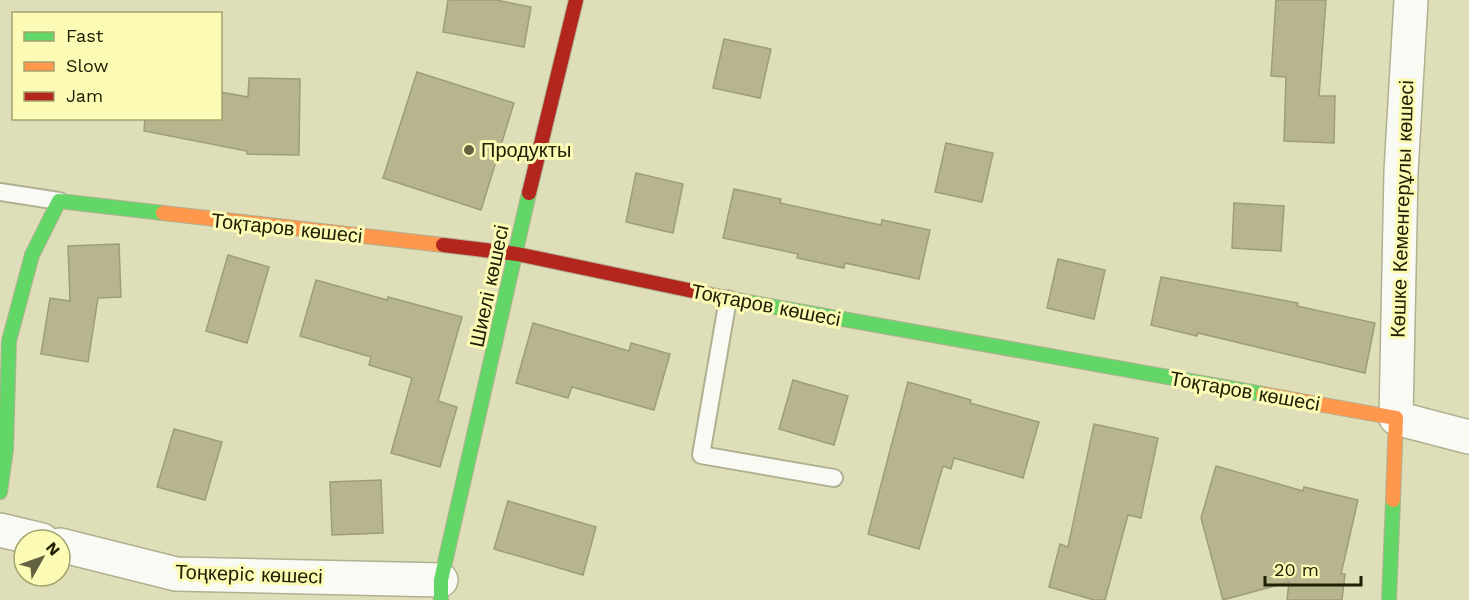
<svg xmlns="http://www.w3.org/2000/svg" width="1469" height="600" font-family="'Work Sans',sans-serif">
<rect width="100%" height="100%" fill="#dedeb8"/>
<g fill="#b6b58e" stroke="#9d9d7e" stroke-width="1.5">
<polygon points="448,0 496,0 531,7 524,47 443,32"/>
<polygon points="1276,0 1326,0 1319,96 1335,96 1334,143 1284,141 1286,77 1271,76"/>
<polygon points="724,39 771,49 760,98 713,88"/>
<polygon points="417,72 514,103 481,210 383,178"/>
<polygon points="249,78 300,79 299,155 247,154 247,151 144,131 145,118 220,118 220,92 248,97"/>
<polygon points="946,143 993,153 982,202 935,192"/>
<polygon points="636,173 683,184 673,233 626,222"/>
<polygon points="734,189 781,199 780,203 881,225 882,220 930,230 919,279 845,263 844,268 797,258 798,254 723,238"/>
<polygon points="1234,203 1284,206 1281,251 1232,248"/>
<polygon points="119,244 121,297 98,298 88,362 41,354 50,298 70,301 68,246"/>
<polygon points="228,255 269,267 247,343 206,331"/>
<polygon points="1058,259 1105,270 1094,319 1047,308"/>
<polygon points="1161,277 1298,303 1297,306 1375,323 1365,373 1198,333 1197,336 1151,325"/>
<polygon points="316,280 387,300 388,297 462,317 438,401 457,407 440,467 391,453 412,378 369,365 371,357 300,336"/>
<polygon points="533,323 629,351 631,343 670,354 654,410 572,387 568,398 516,383"/>
<polygon points="793,380 848,396 834,445 779,429"/>
<polygon points="908,382 971,400 970,403 1039,422 1023,478 954,458 951,469 943,466 919,549 868,534"/>
<polygon points="1094,424 1158,438 1141,518 1128,515 1105,600 1094,600 1049,587 1060,544 1068,547"/>
<polygon points="174,429 222,442 205,500 157,487"/>
<polygon points="1216,466 1303,491 1304,487 1358,500 1341,574 1345,574 1342,600 1287,600 1289,582 1223,600 1201,518"/>
<polygon points="381,480 383,533 332,535 330,482"/>
<polygon points="508,501 596,527 583,575 494,549"/>
</g>
<g fill="none" stroke-linecap="round" stroke-linejoin="round">
<defs>
<g id="lane">
<polyline points="0,192 59,201"/>
<polyline points="728,299 701,455 834,478"/>
</g>
<g id="street">
<polyline points="1411,0 1401,172 1396,418 1469,437"/>
<polyline points="0,530 42,540"/>
<polyline points="60,545 176,574 441,580"/>
</g>
<g id="fast">
<polyline points="731,299 1263,394"/>
<polyline points="0,492 6,449 9,341 32,255 59,201 163,213"/>
<polyline points="441,600 441,580 529,193"/>
<polyline points="1389,600 1393,500"/>
</g>
<g id="slow">
<polyline points="163,213 443,245"/>
<polyline points="1263,394 1396,418 1393,500"/>
</g>
<g id="jam">
<polyline points="529,193 576,0"/>
<polyline points="443,245 517,254 731,299"/>
</g>
</defs>
<use href="#lane" stroke="#b0b092" stroke-width="20"/>
<use href="#street" stroke="#b0b092" stroke-width="36"/>
<use href="#fast" stroke="#b0b092" stroke-width="16"/>
<use href="#slow" stroke="#b0b092" stroke-width="16"/>
<use href="#jam" stroke="#b0b092" stroke-width="16"/>
<use href="#lane" stroke="#fafaf4" stroke-width="16"/>
<use href="#street" stroke="#fafaf4" stroke-width="33"/>
<use href="#fast" stroke="#63d668" stroke-width="14"/>
<use href="#slow" stroke="#ff974d" stroke-width="14"/>
<use href="#jam" stroke="#b3261e" stroke-width="14"/>
</g>
<circle fill="#626243" stroke="#fbfbb5" stroke-width="2" cx="469" cy="150" r="6"/>
<g text-anchor="middle" dominant-baseline="central" stroke-width="6" stroke-linejoin="round" paint-order="stroke">
<g font-size="20" fill="#202004" stroke="#fbfbb5" text-anchor="start">
<text x="481" y="150">Продукты</text>
</g>
<g font-size="20" fill="#202004" stroke="#fbfbb5">
<text transform="translate(1402 209) rotate(-88)">Көшке Кеменгерұлы көшесі</text>
<text transform="translate(287 228) rotate(6)">Тоқтаров көшесі</text>
<text transform="translate(489 286) rotate(-78)">Шиелі көшесі</text>
<text transform="translate(766 305) rotate(11)">Тоқтаров көшесі</text>
<text transform="translate(1245 391) rotate(10)">Тоқтаров көшесі</text>
<text transform="translate(249 574) rotate(2)">Тоңкерiс көшесі</text>
</g>
</g>
<rect x="12" y="12" width="210" height="108" fill="#fbfbb5" stroke="#a3a36e" stroke-width="1.5"/>
<rect x="24" y="32" width="30" height="9" fill="#63d668" stroke="#a3a36e" stroke-width="1.5"/>
<text x="66" y="42" font-size="18" fill="#202004">Fast</text>
<rect x="24" y="62" width="30" height="9" fill="#ff974d" stroke="#a3a36e" stroke-width="1.5"/>
<text x="66" y="72" font-size="18" fill="#202004">Slow</text>
<rect x="24" y="92" width="30" height="9" fill="#b3261e" stroke="#a3a36e" stroke-width="1.5"/>
<text x="66" y="102" font-size="18" fill="#202004">Jam</text>
<g transform="translate(42 558) rotate(50)"><circle r="28" fill="#fbfbb5" stroke="#a3a36e" stroke-width="1.5"/>
<path d="M0-4.5L10 22L0 15L-10 22Z" fill="#626243"/>
<text y="-9" font-size="16" font-weight="bold" text-anchor="middle" fill="#202004">N</text>
</g>
<path d="M1265 576v9h96v-9" fill="none" stroke="#202004" stroke-width="3"/>
<text x="1274" y="576" font-size="18" fill="#202004" stroke="#fbfbb5" stroke-width="4.5" paint-order="stroke">20 m</text>
</svg>
